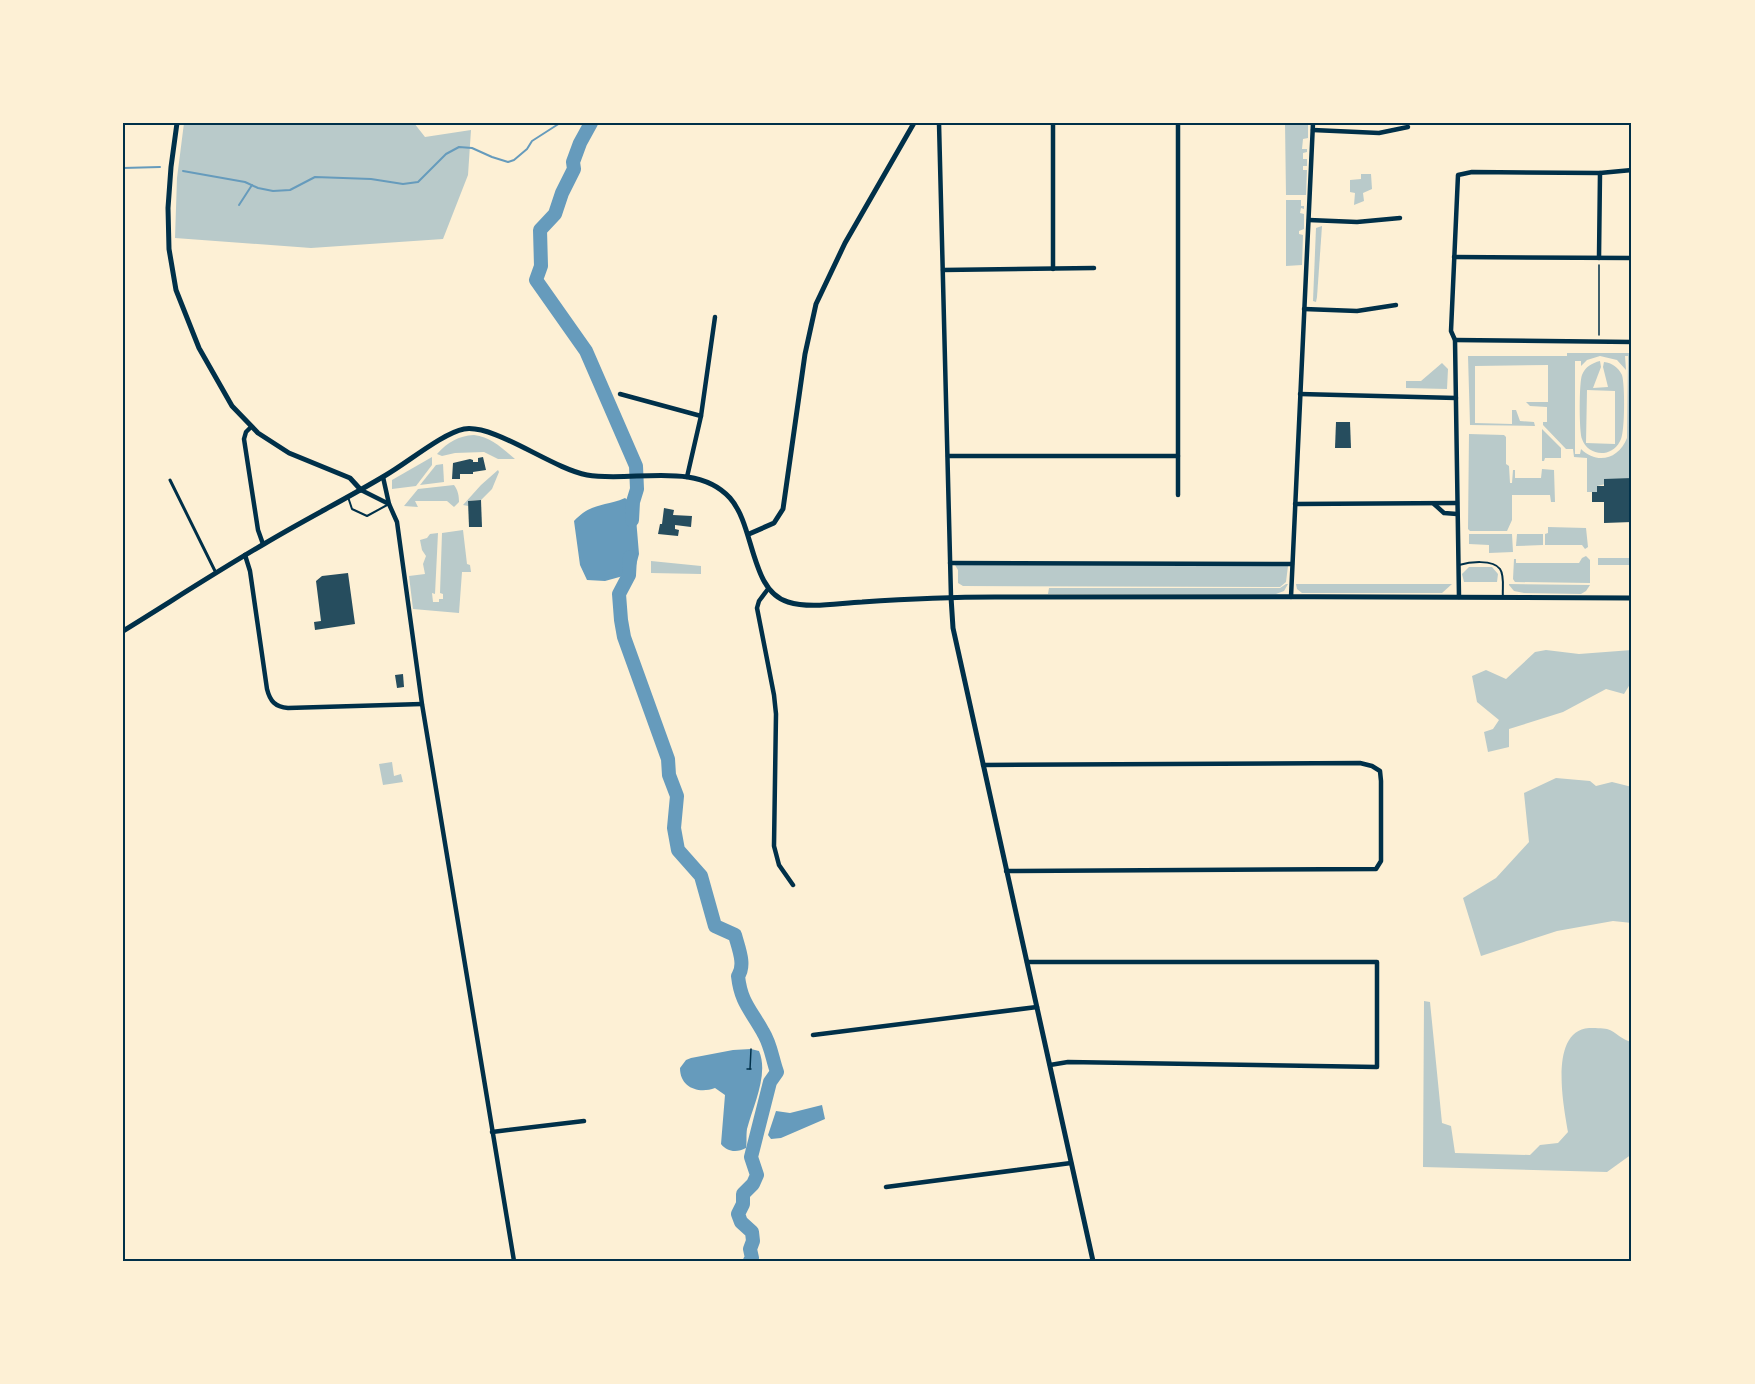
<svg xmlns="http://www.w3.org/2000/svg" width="1755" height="1384" font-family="'Alegreya Sans',sans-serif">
<rect width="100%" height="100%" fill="#fdf0d5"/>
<g fill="#b9caca" fill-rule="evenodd">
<polygon points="184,123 414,123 425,137 471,130 468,175 443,239 311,248 175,238 177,178"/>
<polygon points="1285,123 1308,123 1308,138 1303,139 1302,149 1307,149 1307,152 1303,153 1303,159 1307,159 1307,166 1303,166 1303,170 1307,170 1306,195 1286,195"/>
<polygon points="1361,174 1371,174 1372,189 1363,193 1364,201 1354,205 1355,193 1350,192 1350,180 1361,179"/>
<polygon points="1286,200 1301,200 1301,206 1304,206 1304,209 1301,208 1300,213 1304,214 1304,229 1299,231 1299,234 1303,235 1302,265 1286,266"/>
<polygon points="1322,226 1317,297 1316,302 1313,301 1316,228"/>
<path d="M1567,353H1632V478L1597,486V492H1587V458L1574,457L1573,449H1566L1543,425V422H1547V407L1530,406L1526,402H1548V365L1475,366V423L1512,424V410H1516L1520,421L1534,422L1535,426L1470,425L1468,356H1567ZM1600,356L1617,360L1626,370L1625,356H1628L1627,438C1619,459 1597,465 1581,449L1580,454H1575V361H1581V366L1587,360Z"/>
<path d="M1600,361L1601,367L1593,388L1608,387L1603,367L1604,362C1612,363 1618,367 1622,375C1625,385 1625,430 1621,439C1618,447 1611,452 1604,453C1594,454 1585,448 1582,439C1579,432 1579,382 1582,375C1585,367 1592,363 1600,361ZM1587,390L1615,391V444L1586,443Z"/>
<polygon points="1442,363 1448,369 1447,389 1406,388 1406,381 1421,381"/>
<polygon points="1542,429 1561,448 1561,458 1545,458 1544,461 1542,461"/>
<polygon points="1469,434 1504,435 1506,437 1506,464 1509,466 1510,483 1512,483 1513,470 1515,470 1515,478 1541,478 1542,469 1554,470 1555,502 1551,502 1550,495 1512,495 1512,520 1507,531 1470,531 1468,529"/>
<path d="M474,435C491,437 502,448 515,459H498L484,452L455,453L442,456L437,454C448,442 458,436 474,435Z"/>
<polygon points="432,457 432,465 416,486 392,489 392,480"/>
<polygon points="443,464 444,482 420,485 436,465"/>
<polygon points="498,470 499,472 492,489 481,500 468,501 468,506 463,505 481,485"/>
<path d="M454,485C458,490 459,496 459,502L454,507L447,501H415L418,507L404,506L418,489Z"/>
<polygon points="1548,527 1586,528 1588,547 1585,549 1582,545 1545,545 1545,534 1548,533"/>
<polygon points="463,530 467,564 470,565 471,572 462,572 459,613 413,609 409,576 425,574 423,564 426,556 422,550 420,540 427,538 430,534 438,533 435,594 432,593 433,602 439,602 439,599 443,599 443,594 440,593 442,533"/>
<polygon points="1469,534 1512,534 1513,552 1489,553 1489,545 1469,544"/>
<polygon points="1517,534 1543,534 1543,545 1516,546"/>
<polygon points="1586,556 1590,560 1590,583 1515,582 1513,579 1514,559 1516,559 1516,563 1579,563 1582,558"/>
<rect x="1598" y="558" width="34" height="7"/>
<polygon points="651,561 701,566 701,574 651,573"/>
<polygon points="955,565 1288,566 1286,582 1280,587 963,586 958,583 958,570"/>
<polygon points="1469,567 1492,567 1498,574 1497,582 1464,582 1462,574"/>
<polygon points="1286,584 1288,584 1284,591 1276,594 1048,594 1049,588 1280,588"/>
<polygon points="1296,584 1452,584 1442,593 1302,593 1297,589"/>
<polygon points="1509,585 1509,584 1590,585 1586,591 1581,594 1524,593 1514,591"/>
<polygon points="1546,650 1579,654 1632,650 1632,681 1624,694 1606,689 1563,712 1509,729 1509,747 1488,752 1484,732 1493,729 1499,720 1477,702 1472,676 1486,670 1506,679 1535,652"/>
<polygon points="392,762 394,776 401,774 403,782 383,785 379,764"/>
<polygon points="1556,778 1590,781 1596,786 1612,782 1632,787 1632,923 1613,921 1557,931 1481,956 1463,898 1496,878 1529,842 1524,793"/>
<path d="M1424,1001L1430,1002L1442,1123L1451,1126L1455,1153L1530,1155L1540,1145L1558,1143L1568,1132C1564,1108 1548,1031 1589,1028C1593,1028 1603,1028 1607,1029C1617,1032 1621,1040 1632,1042V1154L1607,1172L1423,1167Z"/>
</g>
<g fill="#669bbc">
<path d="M625,498L635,506L639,554L634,573L605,581L587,580L580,565L574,521C592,502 604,507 625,498Z"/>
<path d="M751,1049L759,1051C769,1074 753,1106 747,1129C746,1136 747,1141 746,1148C737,1153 727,1152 721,1144L725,1095L715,1088C699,1094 680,1088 680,1068L686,1060L691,1058L733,1050Z"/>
<polygon points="822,1105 825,1119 781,1138 771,1139 768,1135 776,1111 790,1113"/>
</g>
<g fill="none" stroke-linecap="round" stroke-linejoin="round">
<g stroke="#669bbc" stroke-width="2">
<polyline points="123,168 160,167"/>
<polyline points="183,171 245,182 258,188 273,191 290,190 315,177 371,179 403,184 418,182 446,154 459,147 472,148 492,157 508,162 514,160 527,149 532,141 560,123"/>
<polyline points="239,205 252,185"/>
</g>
<g stroke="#669bbc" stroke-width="14">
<polyline points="591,123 580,143 573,162 574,169 562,193 555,214 540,230 541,266 536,280 586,351 636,466 637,489 633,502 632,520"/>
<path d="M630,557L629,575L619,594L621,620L624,637L668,759L669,775L677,796L674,828L678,850L701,876L715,926L735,935C738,947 746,965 738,976C741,1003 751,1010 763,1032C771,1045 772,1058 777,1072L770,1082L751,1157L757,1175L753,1184L743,1194V1204L738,1214L741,1222L752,1232L753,1241L750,1249L752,1258L750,1261"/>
</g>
</g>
<g fill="#264d5e">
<polygon points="1336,422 1350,422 1351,448 1335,448"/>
<polygon points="483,457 486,470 473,472 473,474 460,474 460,479 452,479 453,463 470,459 473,460 473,462 478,462 478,458"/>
<polygon points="1632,478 1632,522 1604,523 1604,502 1592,502 1592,492 1597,492 1597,486 1604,486 1604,479"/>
<polygon points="481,500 482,527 469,527 468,501"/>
<polygon points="664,508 674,510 673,515 692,516 691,527 675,525 675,529 679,530 678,536 658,534 660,524 662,524"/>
<polygon points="348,573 355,624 315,630 314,622 321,621 316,581 322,576"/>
<polygon points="403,674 404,687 397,688 395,675"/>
</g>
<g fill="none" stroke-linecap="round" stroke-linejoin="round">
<g stroke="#003049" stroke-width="1.5">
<polyline points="1599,335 1599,265"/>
<polyline points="747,1069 751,1069"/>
<polyline points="750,1069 751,1049"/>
</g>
<g stroke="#003049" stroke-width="2">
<polyline points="348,497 352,509 367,516 389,504"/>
<path d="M1459,565C1469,562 1493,559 1500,569C1505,576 1502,590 1503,597"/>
</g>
<polyline stroke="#003049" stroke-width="3" points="170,480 216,573"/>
<g stroke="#003049" stroke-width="4.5">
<polyline points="939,123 951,597"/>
<polyline points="1053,123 1053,269"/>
<polyline points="1313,130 1379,133 1408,127"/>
<polyline points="1309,220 1357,222 1400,218"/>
<polyline points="1454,257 1632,258"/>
<polyline points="1599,258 1600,173"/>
<polyline points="943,270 1094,268"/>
<polyline points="1304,309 1357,311 1396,305"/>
<polyline points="1455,340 1632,342"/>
<polyline points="620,394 701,416"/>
<polyline points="1300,394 1456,398"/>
<polyline points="251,427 246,432 244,439 258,530 263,544"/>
<polyline points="948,456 1178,456"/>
<polyline points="383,477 389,504"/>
<polyline points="687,477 701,416 715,317"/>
<polyline points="361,490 389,504 397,522 422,704 514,1261"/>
<polyline points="1178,495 1178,123"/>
<polyline points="1295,504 1457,503"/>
<polyline points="1434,504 1444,513 1457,514"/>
<path d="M245,555L250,571L267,689C270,701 275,707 288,708L422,704"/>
<polyline points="950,563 1292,564"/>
<polyline points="768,589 759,601 757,608 774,695 776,714 774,846 779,865 793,885"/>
<polyline points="1291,597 1313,123"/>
<polyline points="1459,597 1455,340 1451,331 1458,175 1472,172 1600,173 1632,170"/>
<polyline points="983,765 1360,763 1372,766 1380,771 1381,781 1381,861 1376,869 1006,871"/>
<polyline points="1027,962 1377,962 1377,1067 1068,1062 1050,1065"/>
<polyline points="813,1035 1037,1007"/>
<polyline points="492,1132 584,1121"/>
<polyline points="886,1187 1071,1163"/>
</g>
<g stroke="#003049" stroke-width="5">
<polyline points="177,123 171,167 168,208 169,249 176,290 199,348 232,406 258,433 289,453 350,478 361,490"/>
<polyline points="749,534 774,523 783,509 805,354 816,304 845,243 914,123"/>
<polyline points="951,597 953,628 963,673 1093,1261"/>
<path d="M123,631C170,602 216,572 264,544C304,520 346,499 386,475C407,463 443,433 464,429C495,424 551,468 587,475C631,483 696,460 730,498C755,526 750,591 788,602C810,609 839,603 862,602C907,599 950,597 995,597C1207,596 1420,597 1632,598"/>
</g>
</g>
<rect width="1755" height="1384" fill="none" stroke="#fdf0d5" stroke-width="249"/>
<rect x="124" y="124" width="1506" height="1136" fill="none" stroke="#003049" stroke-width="2"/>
</svg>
